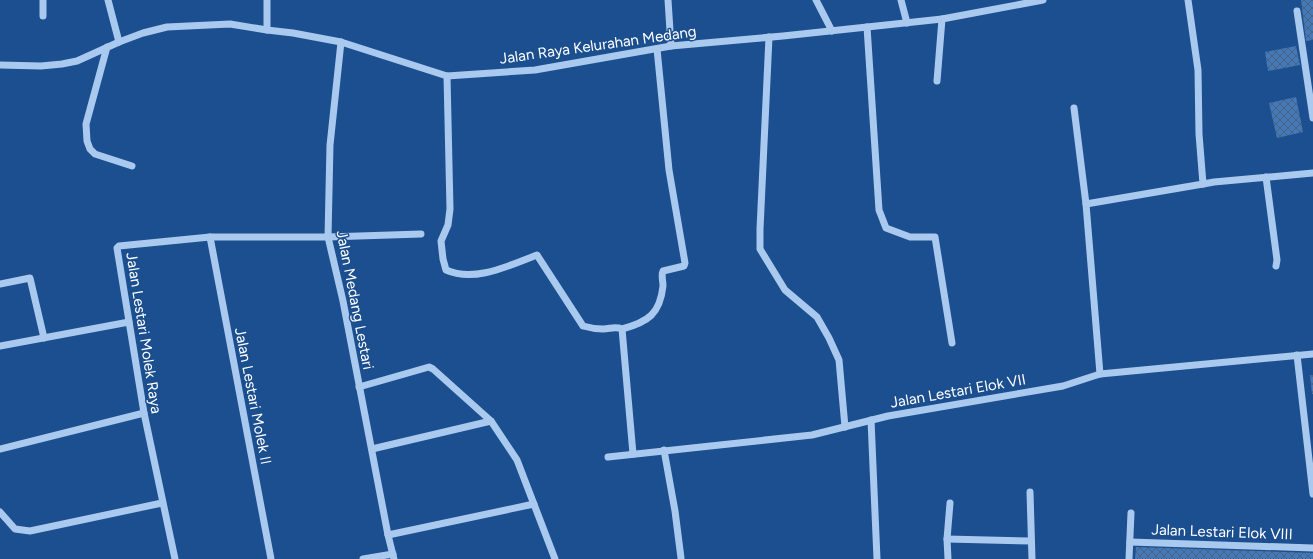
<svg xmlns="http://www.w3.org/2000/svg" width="1313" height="559" font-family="Figtree,sans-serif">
<defs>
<pattern id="building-cross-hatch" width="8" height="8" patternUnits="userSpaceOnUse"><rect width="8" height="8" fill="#4478b7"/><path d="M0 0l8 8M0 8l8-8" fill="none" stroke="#486282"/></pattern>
</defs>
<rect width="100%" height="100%" fill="#1b4f8f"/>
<g fill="url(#building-cross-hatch)">
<polygon points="1301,0 1313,0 1313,40 1306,41"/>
<polygon points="1296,46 1300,65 1268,71 1265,52"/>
<polygon points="1296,97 1303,132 1277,138 1269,103"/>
<polygon points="1310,375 1313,375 1313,394 1312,394"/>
<polygon points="1136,547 1313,553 1313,559 1135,559"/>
</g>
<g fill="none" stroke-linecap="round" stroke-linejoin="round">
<g stroke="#a9c9ee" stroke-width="7">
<polyline points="108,0 119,42"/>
<polyline points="668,0 671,46"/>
<polyline points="816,0 832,31"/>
<polyline points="901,0 907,23"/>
<polyline points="1297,11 1313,118"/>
<polyline points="43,16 43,0"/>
<polyline points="867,27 879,210 886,228 910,237 935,237 952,343"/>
<polyline points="267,30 267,0"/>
<polyline points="769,37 760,229 760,249 785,290 817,317 829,338 839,360 845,427"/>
<polyline points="341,42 330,145 328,237 343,301 388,535 394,559"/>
<polyline points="107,47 86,124 87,141 90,149 95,154 132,166"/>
<polyline points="0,65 41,66 62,64 77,61 119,42 143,33 167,27 230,24 267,30 293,33 341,42 447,76 535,70 671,46 783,36 942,19 1043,0"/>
<path d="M447,76L450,209L448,225L441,241L443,259L446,270C475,283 510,265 537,255L583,326C590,328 596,329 603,329C610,329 615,326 622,329L633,454"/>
<polyline points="937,81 942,19"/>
<polyline points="1074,108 1086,204 1100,374"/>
<polyline points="1266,177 1277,260 1276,266"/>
<polyline points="1203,184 1214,182 1313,173"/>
<polyline points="1086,204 1203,184 1199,134 1198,70 1188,0"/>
<polyline points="210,237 271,559"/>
<polyline points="0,284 30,278 44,338"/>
<path d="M622,329C648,322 660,314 663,286C663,280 661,276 663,271L684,266L685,263L669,170L657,49"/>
<polyline points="0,346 129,322"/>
<polyline points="1297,355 1313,494"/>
<polyline points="359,387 429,367 433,369 491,421 517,460 555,559"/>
<polyline points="871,420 877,559"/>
<polyline points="0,449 144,413"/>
<polyline points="372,449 491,421"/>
<polyline points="664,450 675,511 681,558"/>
<polyline points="608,457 812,435 888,416 1063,386 1100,374 1313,354"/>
<polyline points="1030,492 1032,559"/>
<polyline points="0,512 15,529 30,531 162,503"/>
<polyline points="388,535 534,504"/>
<polyline points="947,539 1031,541"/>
<polyline points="1130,542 1313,548"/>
<polyline points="175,559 144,413 117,248 119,246 210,237 328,237 421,234"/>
<polyline points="363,559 393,554"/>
<polyline points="948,559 947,539 950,503"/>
<polyline points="1129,559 1131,513"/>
</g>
</g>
<g text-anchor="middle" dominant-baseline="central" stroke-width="3" stroke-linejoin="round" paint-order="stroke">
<g font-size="15" fill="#fff" stroke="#1b4f8f">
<text transform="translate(598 45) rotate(-8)">Jalan Raya Kelurahan Medang</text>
<text transform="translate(355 300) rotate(79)">Jalan Medang Lestari</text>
<text transform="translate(144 333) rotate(81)">Jalan Lestari Molek Raya</text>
<text transform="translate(958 391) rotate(-10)">Jalan Lestari Elok VII</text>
<text transform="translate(253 396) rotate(79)">Jalan Lestari Molek II</text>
<text transform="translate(1222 532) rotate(2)">Jalan Lestari Elok VIII</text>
</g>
</g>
</svg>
